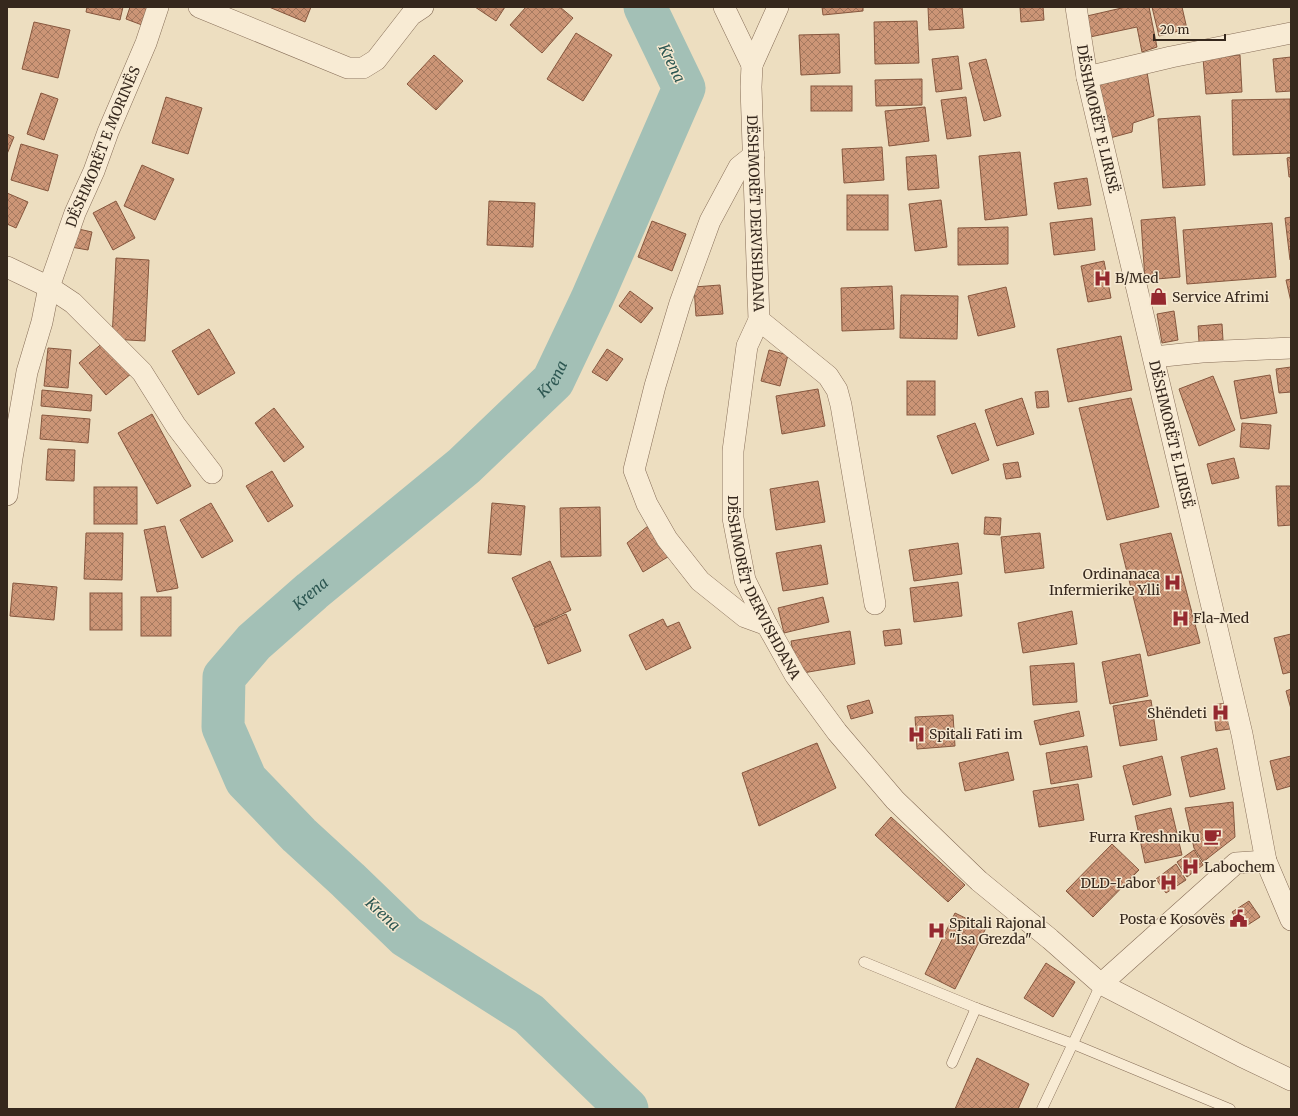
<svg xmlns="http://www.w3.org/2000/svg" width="1298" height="1116" font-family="Merriweather,serif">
<defs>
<pattern id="building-cross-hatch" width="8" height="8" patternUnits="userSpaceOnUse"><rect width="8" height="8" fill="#cc9576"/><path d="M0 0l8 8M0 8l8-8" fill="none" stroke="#a67a60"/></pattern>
</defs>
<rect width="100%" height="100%" fill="#eddec0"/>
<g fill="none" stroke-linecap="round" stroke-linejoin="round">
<path stroke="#a3c0b6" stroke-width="43" id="s1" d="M627,1109L529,1014L406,936L348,880L299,835L246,780L223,727L224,677L254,642L312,591L464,466L553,381L591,301L684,88L645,7"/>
</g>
<g fill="url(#building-cross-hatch)" stroke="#86573e">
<polygon points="87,7 123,7 120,20 86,12"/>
<polygon points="130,7 148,7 142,25 126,19"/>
<polygon points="269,7 311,7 305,22"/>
<polygon points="475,7 505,7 496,21"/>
<polygon points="526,7 560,7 573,18 542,53 510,25"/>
<polygon points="822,7 863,7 863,11 823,15"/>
<polygon points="928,7 962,7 964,28 929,30"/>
<polygon points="1020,7 1043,7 1044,20 1021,22"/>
<polygon points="1126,7 1149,7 1157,47 1142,52 1137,27 1090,37 1087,16"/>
<polygon points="1152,7 1182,7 1187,29 1159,36"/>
<polygon points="917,21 919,63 875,64 874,22"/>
<polygon points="34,22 70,30 58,78 22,69"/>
<polygon points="576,33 612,55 583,101 547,79"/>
<polygon points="839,34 840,73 801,75 799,35"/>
<polygon points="434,55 463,81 436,110 407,84"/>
<polygon points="1240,55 1242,92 1206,94 1203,58"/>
<polygon points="958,56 962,89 936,92 932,59"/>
<polygon points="1291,57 1291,91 1276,92 1273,59"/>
<polygon points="986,59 1001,116 984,121 969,63"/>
<polygon points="1147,72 1154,116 1133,123 1132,132 1110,138 1098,81"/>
<polygon points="922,79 922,105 876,106 875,80"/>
<rect x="811" y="86" width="41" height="25"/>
<polygon points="41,93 58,99 44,140 27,134"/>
<polygon points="166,97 202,108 188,154 152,143"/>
<polygon points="966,97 971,136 947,139 941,100"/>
<polygon points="1290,99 1291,153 1233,155 1232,100"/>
<polygon points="925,107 929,141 889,146 885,111"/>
<polygon points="1200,116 1205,185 1163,188 1158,119"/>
<polygon points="7,134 14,137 7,154"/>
<polygon points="21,144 58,155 48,191 11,180"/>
<polygon points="882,147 884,180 844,183 842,149"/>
<polygon points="1020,152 1027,215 985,220 979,156"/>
<polygon points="936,155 939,188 908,190 906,157"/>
<polygon points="1291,157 1291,177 1289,177 1287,158"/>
<polygon points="142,165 174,179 155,220 124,206"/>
<polygon points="1087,178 1091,205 1058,209 1054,183"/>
<polygon points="7,193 28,202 16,228 7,224"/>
<rect x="847" y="195" width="41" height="35"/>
<polygon points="941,200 947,247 915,251 909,204"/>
<polygon points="116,201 135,238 113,250 93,213"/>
<polygon points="489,201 535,203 533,247 487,245"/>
<polygon points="1175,217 1180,277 1145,280 1141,220"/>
<polygon points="1291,217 1291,260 1290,260 1285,218"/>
<polygon points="1092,218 1095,250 1054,255 1050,223"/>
<polygon points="652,221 686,234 672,271 638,257"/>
<polygon points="1272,223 1276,277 1187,284 1183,230"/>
<polygon points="1008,227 1008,264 958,265 958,228"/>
<polygon points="74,228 92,232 88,250 71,247"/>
<polygon points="116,258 149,260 145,341 112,339"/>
<polygon points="1104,261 1111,298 1088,302 1081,266"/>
<polygon points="1291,279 1291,302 1286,280"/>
<polygon points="720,285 723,314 696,316 694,287"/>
<polygon points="892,286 894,329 842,331 841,288"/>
<polygon points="1006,287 1015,327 978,336 968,296"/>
<polygon points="630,291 653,308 641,323 619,306"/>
<polygon points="901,295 958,296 957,339 900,338"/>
<polygon points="1174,311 1178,340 1162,343 1157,314"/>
<polygon points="1222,324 1223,340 1199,342 1198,326"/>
<polygon points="209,329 235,373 198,395 172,351"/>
<polygon points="1121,336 1132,390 1068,402 1057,349"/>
<polygon points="105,341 132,373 106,395 79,363"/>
<polygon points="48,348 71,350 68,388 44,386"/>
<polygon points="607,349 623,359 607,381 592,372"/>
<polygon points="769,350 788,355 780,386 761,381"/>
<polygon points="1291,367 1291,392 1279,393 1276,369"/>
<polygon points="1270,375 1277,413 1241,419 1234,381"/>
<polygon points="1213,376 1235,430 1199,446 1179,389"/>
<rect x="907" y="381" width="28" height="34"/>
<polygon points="818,389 825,426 782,434 776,396"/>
<polygon points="42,390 92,395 91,411 41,406"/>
<polygon points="1048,391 1049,407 1037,408 1035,392"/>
<polygon points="1022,398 1034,434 997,446 985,410"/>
<polygon points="1131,398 1159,507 1107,520 1079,408"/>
<polygon points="274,408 304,447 284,462 255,423"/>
<polygon points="152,414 191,486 157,504 118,433"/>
<polygon points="42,415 90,419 88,443 40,439"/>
<polygon points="975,423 989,460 952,474 937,436"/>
<polygon points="1242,423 1271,425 1269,449 1240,447"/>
<polygon points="48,449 75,450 74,481 46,480"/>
<polygon points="1234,458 1239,478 1212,484 1207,464"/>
<polygon points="1018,462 1021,477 1006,479 1003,464"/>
<polygon points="272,471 293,506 268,522 246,486"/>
<polygon points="818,481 825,522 776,530 770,489"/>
<polygon points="1276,486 1291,486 1291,525 1278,526"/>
<rect x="94" y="487" width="43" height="37"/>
<polygon points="211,503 233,541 202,558 180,520"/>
<polygon points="492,503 525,506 521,555 488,553"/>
<polygon points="600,507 601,556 561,557 560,508"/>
<polygon points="985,517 1001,518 1000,535 984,534"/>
<polygon points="165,526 178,588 157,592 144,530"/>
<polygon points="648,526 671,555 643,572 627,543"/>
<polygon points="86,533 123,533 122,580 84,579"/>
<polygon points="1040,533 1044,568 1005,573 1001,537"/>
<polygon points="1171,533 1200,643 1148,656 1120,544"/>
<polygon points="958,543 962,574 914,581 909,550"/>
<polygon points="821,545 828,584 783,591 776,553"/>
<polygon points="550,561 571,610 534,627 512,578"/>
<polygon points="958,582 962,616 914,622 910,588"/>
<polygon points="13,583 57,587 54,620 10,616"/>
<rect x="90" y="593" width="32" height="37"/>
<rect x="141" y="597" width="30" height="39"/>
<polygon points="823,597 829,622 784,633 778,608"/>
<polygon points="1072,611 1077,644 1023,653 1018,623"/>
<polygon points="566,614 581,651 548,664 534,628"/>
<polygon points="663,619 667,627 679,622 691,648 646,670 629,635"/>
<polygon points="900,629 902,644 885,646 883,631"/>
<polygon points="850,631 855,664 797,674 791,641"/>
<polygon points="1291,634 1291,672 1283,674 1274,638"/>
<polygon points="1140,654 1148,696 1110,704 1102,662"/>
<polygon points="1074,663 1077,702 1033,705 1030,666"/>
<polygon points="1291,689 1291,709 1286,691"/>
<polygon points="869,700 873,713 851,719 847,706"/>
<polygon points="1151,700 1157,740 1120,746 1113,706"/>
<polygon points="1232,702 1236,728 1216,731 1213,705"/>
<polygon points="1079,711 1084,736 1040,745 1034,721"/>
<polygon points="953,715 955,746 917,749 915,717"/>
<polygon points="817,743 836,788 759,826 742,773"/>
<polygon points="1087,746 1092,777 1051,784 1046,753"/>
<polygon points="1217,748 1225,789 1190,797 1181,757"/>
<polygon points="1008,752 1014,780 965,791 959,763"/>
<polygon points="1162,756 1171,795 1133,805 1123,766"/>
<polygon points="1291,756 1291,786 1277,790 1270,761"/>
<polygon points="1078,784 1084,820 1039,827 1033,791"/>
<polygon points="1233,802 1235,837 1203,862 1194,848 1185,808"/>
<polygon points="1171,808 1182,855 1145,863 1135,816"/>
<polygon points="891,817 965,885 948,902 875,835"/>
<polygon points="1112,844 1139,870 1093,917 1066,891"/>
<polygon points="1194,850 1203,865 1187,877 1177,862"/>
<polygon points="1176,864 1186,880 1166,893 1156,879"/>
<polygon points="1249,901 1260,917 1243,928 1232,912"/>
<polygon points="955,913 986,928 955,989 925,974"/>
<polygon points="1046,963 1075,982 1053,1017 1024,998"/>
<polygon points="977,1058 1029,1084 1018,1109 955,1109"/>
</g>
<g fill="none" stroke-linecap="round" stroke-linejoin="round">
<defs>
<g id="lane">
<polyline points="864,962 976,1008"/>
<polyline points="952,1063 976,1008 1073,1044 1230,1109"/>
<polyline points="1042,1109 1101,984"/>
</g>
<g id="street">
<polyline points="199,7 348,68 363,68 376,60 411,15 423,7"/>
<polyline points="724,7 752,65"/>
<path id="s2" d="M778,7L752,65L751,87L759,320L747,346L733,451V518L745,580L767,625L795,675L837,732L895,800L979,881L1050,939L1101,984L1241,1056L1291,1080"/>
<path id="s3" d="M1076,7L1087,77L1242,734L1266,861L1291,920"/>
<polyline points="1087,77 1171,57 1291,33"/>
<polyline points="754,155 739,167 710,221 680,303 655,386 634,470 647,504 667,539 700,581 745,617 767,625"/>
<polyline points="7,267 49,287 73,303 142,372 176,426 212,473"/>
<polyline points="759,320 828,376 837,390 841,405 875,604"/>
<polyline points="1154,357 1202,352 1291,348"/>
<path id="s4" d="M7,495L12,458L27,372L42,322L49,287L75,213L94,171L108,132L146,43L158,7"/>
<polyline points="1101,984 1236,863 1266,861"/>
</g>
</defs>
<use href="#lane" stroke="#876e58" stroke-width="11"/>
<use href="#street" stroke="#876e58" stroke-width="22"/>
<use href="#lane" stroke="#f8ebd4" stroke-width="10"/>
<use href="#street" stroke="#f8ebd4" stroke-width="21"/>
</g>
<defs>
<symbol id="hospital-bare" viewBox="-9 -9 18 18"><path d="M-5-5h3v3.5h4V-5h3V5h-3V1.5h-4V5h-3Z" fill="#95292f" stroke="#f5e8d0" stroke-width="2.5" paint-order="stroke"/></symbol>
<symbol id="shop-bare" viewBox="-9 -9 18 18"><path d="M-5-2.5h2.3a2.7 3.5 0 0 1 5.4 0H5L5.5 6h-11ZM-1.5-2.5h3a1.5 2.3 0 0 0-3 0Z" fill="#95292f" stroke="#f5e8d0" stroke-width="2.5" paint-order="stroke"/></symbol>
<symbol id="cafe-bare" viewBox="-9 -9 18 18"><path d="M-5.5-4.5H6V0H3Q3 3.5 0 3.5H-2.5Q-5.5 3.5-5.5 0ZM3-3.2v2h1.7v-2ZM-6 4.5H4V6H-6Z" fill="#95292f" stroke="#f5e8d0" stroke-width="2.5" paint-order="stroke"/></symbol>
<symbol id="civic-bare" viewBox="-9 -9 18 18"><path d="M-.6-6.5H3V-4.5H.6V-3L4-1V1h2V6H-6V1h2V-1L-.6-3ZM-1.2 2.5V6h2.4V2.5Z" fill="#95292f" stroke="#f5e8d0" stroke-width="2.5" paint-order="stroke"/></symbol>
</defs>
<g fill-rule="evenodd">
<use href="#hospital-bare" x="1090" y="266" width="25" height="25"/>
<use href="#shop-bare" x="1146" y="284" width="25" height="25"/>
<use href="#hospital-bare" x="1160" y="570" width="25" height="25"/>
<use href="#hospital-bare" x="1168" y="606" width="25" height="25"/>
<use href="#hospital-bare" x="1208" y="700" width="25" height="25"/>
<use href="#hospital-bare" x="904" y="722" width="25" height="25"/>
<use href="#cafe-bare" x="1200" y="824" width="25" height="25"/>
<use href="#hospital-bare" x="1178" y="854" width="25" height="25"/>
<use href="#hospital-bare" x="1156" y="870" width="25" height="25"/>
<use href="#civic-bare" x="1226" y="906" width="25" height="25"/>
<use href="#hospital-bare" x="924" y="918" width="25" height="25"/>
</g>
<g text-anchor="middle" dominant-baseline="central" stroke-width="3" stroke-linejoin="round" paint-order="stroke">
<g font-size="14" fill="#36281d" stroke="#f5e8d0">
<text stroke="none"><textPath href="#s3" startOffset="114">DËSHMORËT E LIRISË</textPath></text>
<text stroke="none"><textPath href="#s4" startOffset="363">DËSHMORËT E MORINËS</textPath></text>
<text stroke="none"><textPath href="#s2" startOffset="212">DËSHMORËT DERVISHDANA</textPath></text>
<text stroke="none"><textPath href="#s3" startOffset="438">DËSHMORËT E LIRISË</textPath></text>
<text stroke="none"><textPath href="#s2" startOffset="596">DËSHMORËT DERVISHDANA</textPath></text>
</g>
<g font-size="14" fill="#36281d" stroke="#f5e8d0" text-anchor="start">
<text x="1115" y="278">B/Med</text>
<text x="1172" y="297">Service Afrimi</text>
<text x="1160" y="574" text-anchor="end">Ordinanaca<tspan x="1160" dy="16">Infermierike Ylli</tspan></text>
<text x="1193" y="618">Fla-Med</text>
<text x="1207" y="713" text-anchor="end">Shëndeti</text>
<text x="929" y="734">Spitali Fati im</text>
<text x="1200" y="837" text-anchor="end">Furra Kreshniku</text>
<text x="1204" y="867">Labochem</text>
<text x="1156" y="883" text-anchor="end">DLD-Labor</text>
<text x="1225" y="919" text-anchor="end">Posta e Kosovës</text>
<text x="949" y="923">Spitali Rajonal<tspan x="949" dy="16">"Isa Grezda"</tspan></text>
</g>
<g font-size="15" font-style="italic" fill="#2c5651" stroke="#f5e8d0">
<text transform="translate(672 63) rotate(64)">Krena</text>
<text stroke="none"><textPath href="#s1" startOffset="1058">Krena</textPath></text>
<text stroke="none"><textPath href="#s1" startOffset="734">Krena</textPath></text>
<text transform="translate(383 914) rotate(43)">Krena</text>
</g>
</g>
<rect width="1298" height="1116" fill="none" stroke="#36281d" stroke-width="16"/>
<path d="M1154 34v6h71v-6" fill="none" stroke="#36281d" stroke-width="2"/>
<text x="1160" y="34" font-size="12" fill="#36281d" stroke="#f5e8d0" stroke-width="3" paint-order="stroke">20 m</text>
</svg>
